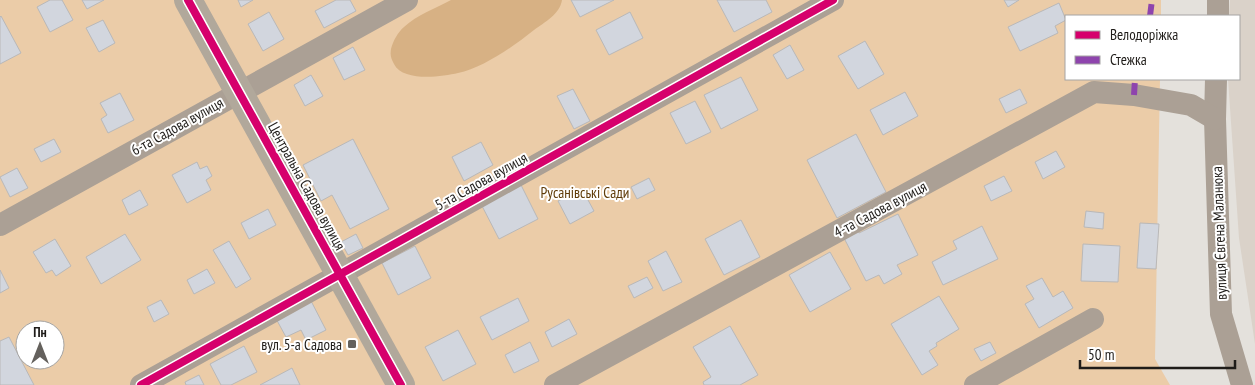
<svg xmlns="http://www.w3.org/2000/svg" width="1255" height="385" font-family="'PT Sans Narrow',sans-serif">
<rect width="100%" height="100%" fill="#e4e1dc"/>
<polygon fill="#dad2c9" points="1230,0 1255,0 1255,344 1239,238 1228,79 1239,79 1239,16 1229,16"/>
<path fill="#ebcca8" fill-rule="evenodd" d="M0,0H1161V16H1066V79H1160L1155,359L1170,385H0ZM25,330H55V360H25Z"/>
<path fill="#d7b184" d="M451,0H562C560,14 545,22 534,30C514,46 483,68 458,73C441,77 403,82 394,64C391,58 390,56 391,49C393,41 398,32 404,27C417,15 436,8 451,0Z"/>
<g fill="#d2d6de" stroke="#b9b8b8">
<polygon points="50,0 62,0 73,20 50,32 37,7"/>
<polygon points="82,0 104,0 87,9"/>
<polygon points="238,0 253,0 241,7"/>
<polygon points="336,0 350,0 356,11 324,28 315,11"/>
<polygon points="571,0 614,0 580,17"/>
<polygon points="717,0 766,0 772,12 734,32"/>
<polygon points="1004,0 1019,0 1008,7"/>
<polygon points="1059,3 1066,20 1055,26 1058,33 1020,51 1008,27"/>
<polygon points="269,12 284,39 263,51 248,24"/>
<polygon points="630,12 643,38 609,55 596,30"/>
<polygon points="1,16 21,53 0,64 0,17"/>
<polygon points="103,20 115,43 99,52 86,28"/>
<polygon points="865,41 884,74 858,89 838,56"/>
<polygon points="790,45 804,70 787,79 773,55"/>
<polygon points="353,47 365,70 344,80 333,58"/>
<polygon points="311,75 323,96 305,106 294,85"/>
<polygon points="741,77 758,110 721,129 704,95"/>
<polygon points="573,89 590,121 574,129 557,96"/>
<polygon points="1020,89 1027,103 1006,113 999,99"/>
<polygon points="905,92 918,116 883,135 870,110"/>
<polygon points="120,93 134,120 108,133 101,119 107,115 100,103"/>
<polygon points="695,101 711,132 686,144 670,113"/>
<polygon points="856,134 886,192 837,218 807,160"/>
<polygon points="54,139 61,152 41,162 34,149"/>
<polygon points="353,139 389,209 350,229 332,195 321,201 303,165"/>
<polygon points="481,142 493,165 464,181 452,157"/>
<polygon points="1056,151 1065,167 1043,179 1035,162"/>
<polygon points="197,162 200,169 207,166 212,176 206,180 211,190 187,203 172,175"/>
<polygon points="17,168 28,188 10,197 0,177"/>
<polygon points="1004,176 1012,191 991,201 984,186"/>
<polygon points="649,178 655,190 637,199 631,187"/>
<polygon points="520,183 538,219 499,239 481,204"/>
<polygon points="582,189 594,211 570,224 558,201"/>
<polygon points="140,190 148,205 129,215 122,200"/>
<polygon points="268,209 276,225 249,239 241,223"/>
<polygon points="1086,211 1104,213 1103,229 1084,227"/>
<polygon points="898,214 918,255 897,265 902,274 884,284 879,275 866,281 843,236 857,229 859,233"/>
<polygon points="741,220 760,257 724,275 705,239"/>
<polygon points="1140,223 1159,224 1156,269 1137,268"/>
<polygon points="982,226 998,259 943,285 932,262 957,249 953,241"/>
<polygon points="125,234 141,260 101,284 86,257"/>
<polygon points="356,234 363,248 348,255 341,242"/>
<polygon points="55,239 71,266 56,276 52,270 46,273 33,252"/>
<polygon points="229,241 251,279 236,288 213,250"/>
<polygon points="1083,244 1120,246 1118,282 1081,281"/>
<polygon points="415,246 431,278 398,295 382,263"/>
<polygon points="666,251 682,282 663,291 648,261"/>
<polygon points="830,252 851,289 810,312 789,275"/>
<polygon points="207,269 215,283 194,294 187,280"/>
<polygon points="0,270 9,288 0,293"/>
<polygon points="647,277 653,288 634,298 628,286"/>
<polygon points="1042,278 1053,297 1063,291 1073,308 1039,328 1025,304 1034,299 1026,286"/>
<polygon points="939,296 959,329 936,343 937,346 929,351 938,365 922,375 891,324"/>
<polygon points="309,297 326,330 306,340 301,330 286,337 274,315"/>
<polygon points="518,298 529,321 492,340 480,317"/>
<polygon points="161,300 169,314 154,322 147,307"/>
<polygon points="569,319 577,334 552,347 545,332"/>
<polygon points="730,326 758,375 740,385 704,385 703,382 711,377 693,347"/>
<polygon points="458,330 476,364 443,381 425,347"/>
<polygon points="9,337 34,385 0,385 0,341"/>
<polygon points="530,342 539,361 514,373 505,355"/>
<polygon points="990,342 996,353 981,361 974,349"/>
<polygon points="244,346 257,372 231,385 221,385 210,364"/>
<polygon points="292,368 300,385 260,385"/>
<polygon points="199,375 204,385 186,385 185,382"/>
</g>
<g fill="none" stroke-linecap="round" stroke-linejoin="round">
<g stroke="#aba095" stroke-width="22">
<polyline points="1218,16 1218,0"/>
<polyline points="1216,79 1215,119 1221,314 1242,385"/>
<polyline points="0,225 407,0"/>
<polyline points="141,385 833,0"/>
<polyline points="555,385 1094,92 1134,95 1191,105 1215,119"/>
<polyline points="975,385 1093,319"/>
</g>
<polyline stroke="#b1a89b" stroke-width="28" points="188,0 401,385"/>
<g stroke="#8e44ad" stroke-width="6" stroke-dasharray="12 6" stroke-linecap="butt">
<polyline points="1150,16 1152,0"/>
<polyline points="1134,95 1135,79"/>
</g>
<defs>
<g id="cycleway">
<polyline points="188,0 401,385"/>
<polyline points="141,385 833,0"/>
</g>
</defs>
<use href="#cycleway" stroke="#fff" stroke-width="11"/>
<use href="#cycleway" stroke="#d6006c" stroke-width="8"/>
</g>
<rect fill="#64615d" stroke="#fff" stroke-width="2" x="347" y="339" width="10" height="10" rx="2.5"/>
<g text-anchor="middle" dominant-baseline="central" stroke-width="4" stroke-linejoin="round" paint-order="stroke">
<g font-size="15" fill="#1f1c19" stroke="#fff">
<text transform="translate(177 126) rotate(-29)">6-та Садова вулиця</text>
<text transform="translate(481 181) rotate(-29)">5-та Садова вулиця</text>
<text transform="translate(307 186) rotate(61)">Центральна Садова вулиця</text>
<text transform="translate(880 209) rotate(-28)">4-та Садова вулиця</text>
<text transform="translate(1219 233) rotate(-92)">вулиця Євгена Маланюка</text>
</g>
<g font-size="15" fill="#5f3b08" stroke="#fff">
<text x="585" y="192">Русанівські Сади</text>
</g>
<g font-size="15" fill="#1f1c19" stroke="#fff" text-anchor="end">
<text x="342" y="344">вул. 5-а Садова</text>
</g>
</g>
<rect x="1065" y="15" width="175" height="65" fill="#ffffff" stroke="#a5a4a3"/>
<rect x="1075" y="31" width="25" height="8" fill="#d6006c" stroke="#a5a4a3"/>
<text x="1110" y="40" font-size="15" fill="#1f1c19">Велодоріжка</text>
<rect x="1075" y="56" width="25" height="8" fill="#8e44ad" stroke="#a5a4a3"/>
<text x="1110" y="65" font-size="15" fill="#1f1c19">Стежка</text>
<g transform="translate(40 345)"><circle r="24" fill="#ffffff" stroke="#a5a4a3"/>
<path d="M0-4L9 19L0 12L-9 19Z" fill="#64615d"/>
<text y="-8" font-size="14" font-weight="bold" text-anchor="middle" fill="#1f1c19">Пн</text>
</g>
<path d="M1080 360v8h155v-8" fill="none" stroke="#1f1c19" stroke-width="2.5"/>
<text x="1088" y="360" font-size="15" fill="#1f1c19" stroke="#ffffff" stroke-width="4" paint-order="stroke">50 m</text>
</svg>
